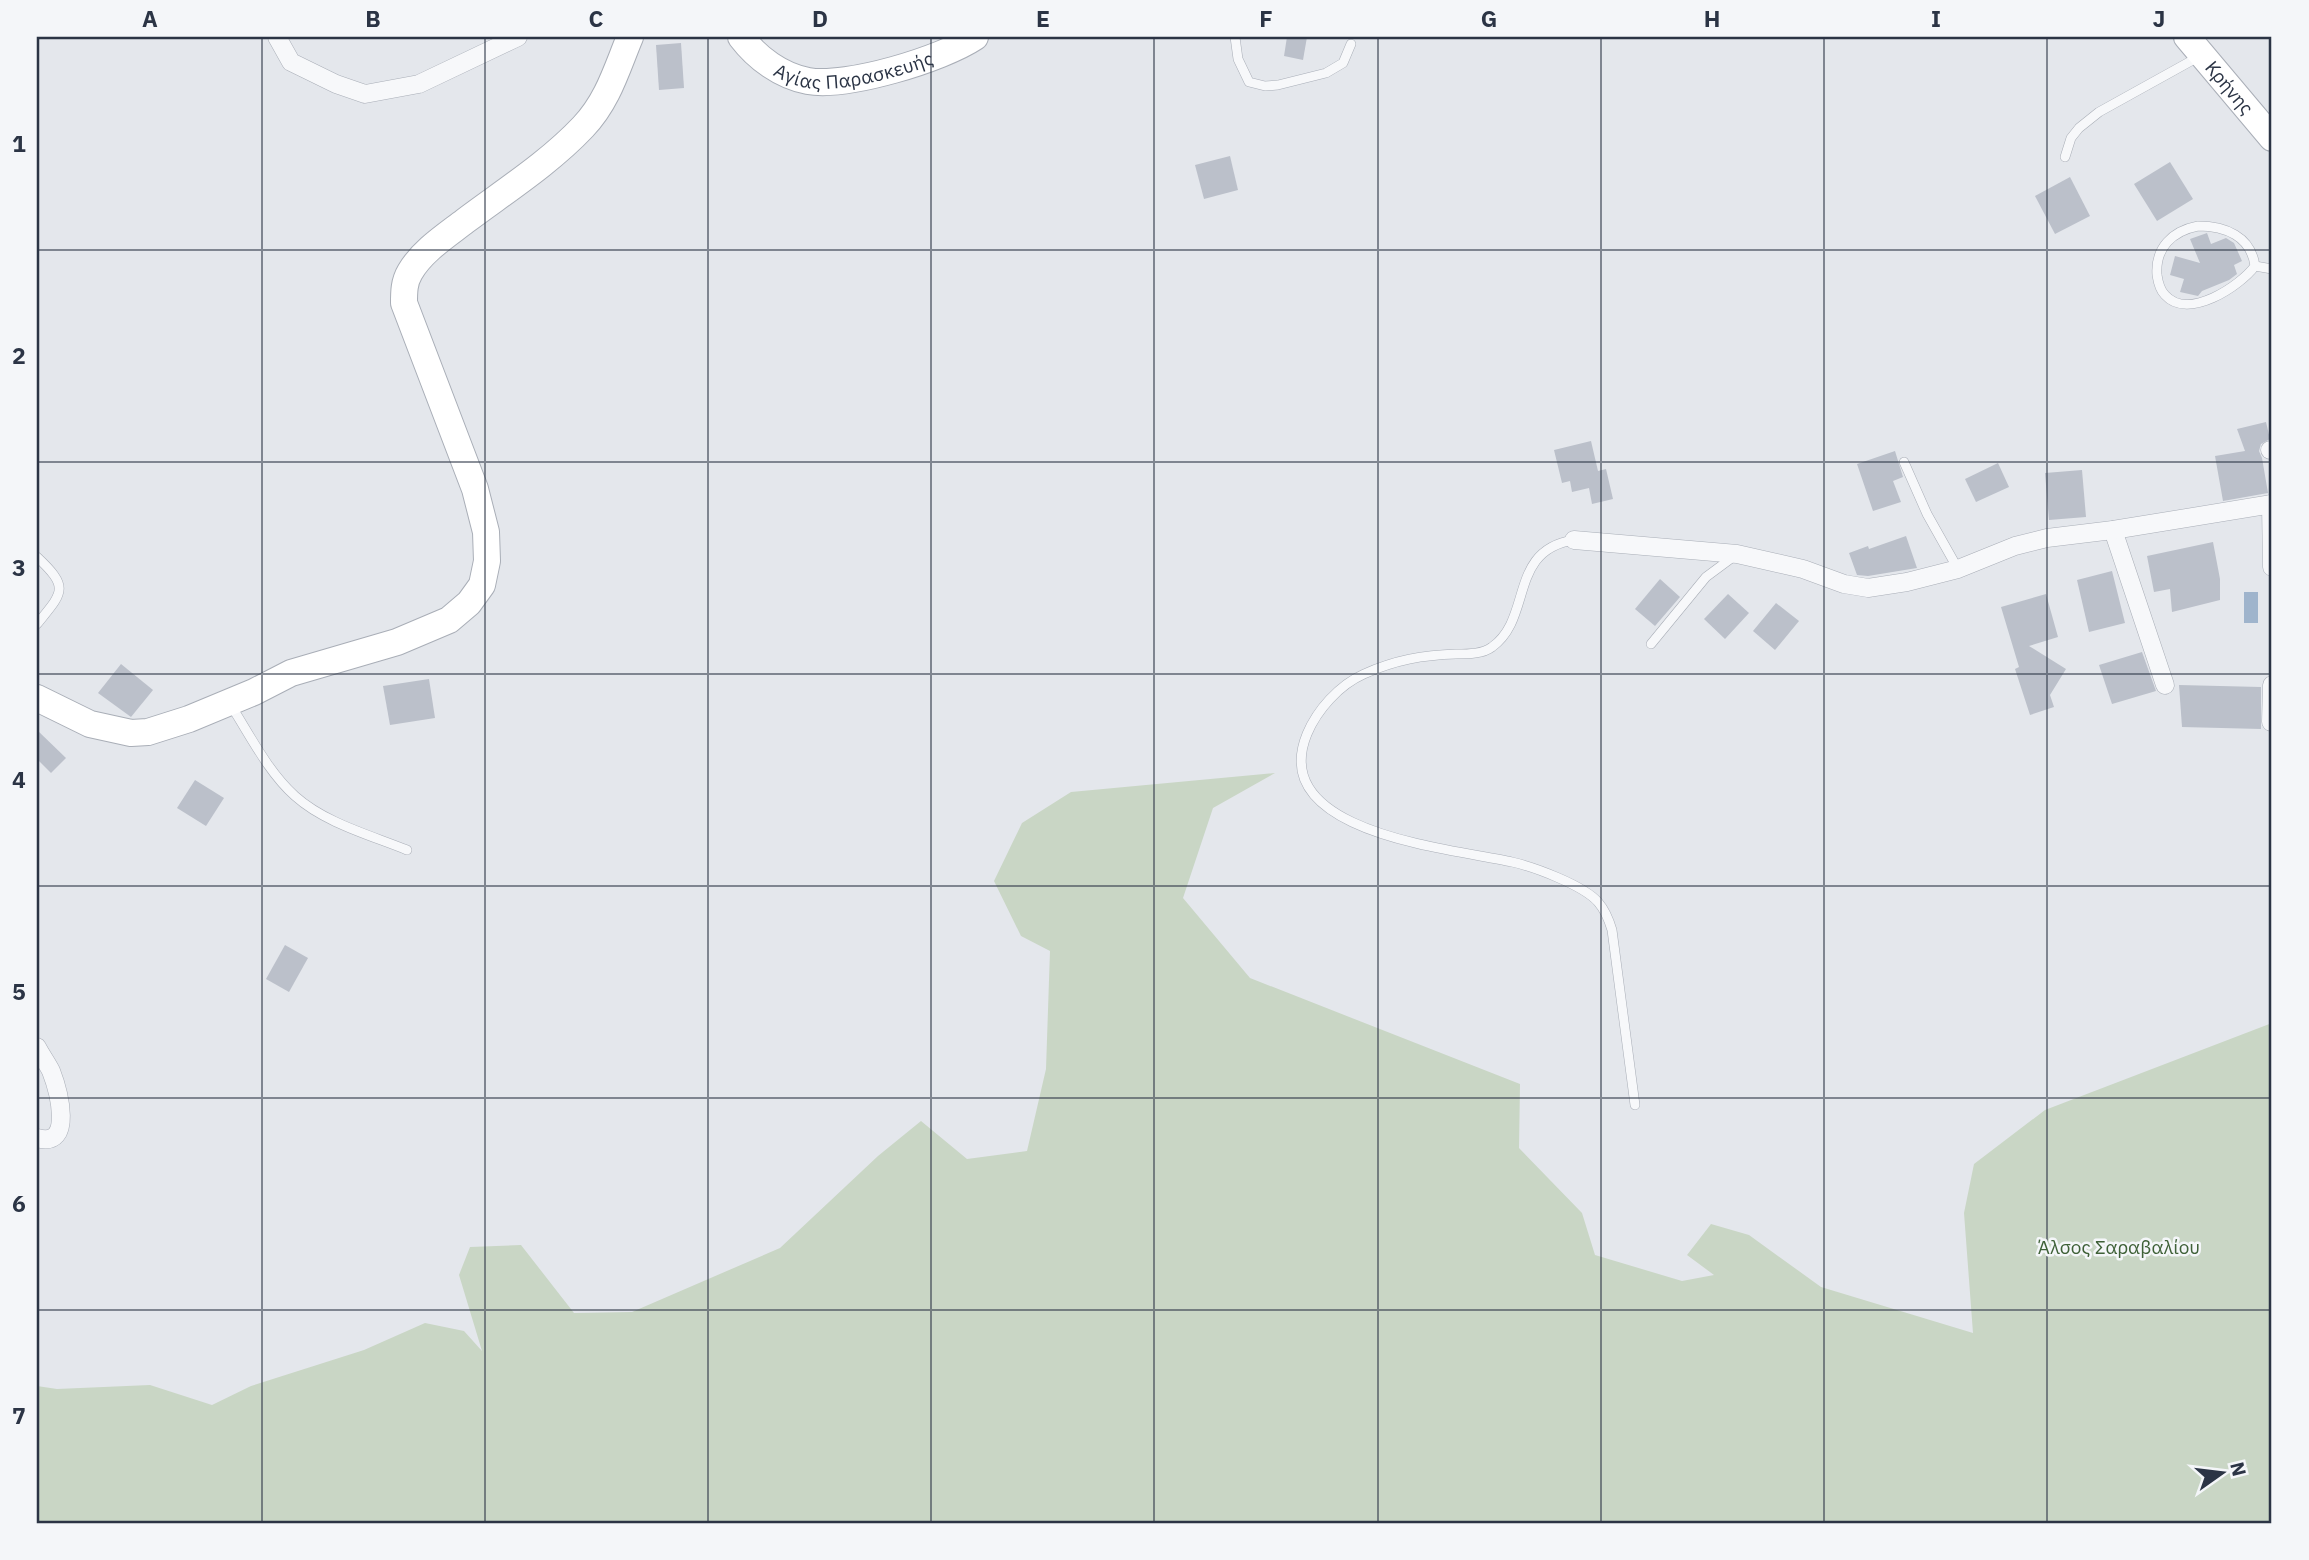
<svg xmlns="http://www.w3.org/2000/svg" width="2309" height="1560" font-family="'IBM Plex Sans',sans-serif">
<rect width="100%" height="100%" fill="#e4e7ec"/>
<polygon fill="#c9d6c5" points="1275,773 1213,808 1183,898 1250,978 1520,1084 1519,1148 1582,1213 1595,1255 1682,1281 1714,1275 1687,1255 1711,1224 1749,1235 1821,1287 1973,1333 1964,1213 1974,1164 2045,1110 2272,1023 2272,1523 37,1523 37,1386 57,1389 150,1385 212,1405 251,1386 364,1350 425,1323 464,1331 482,1351 459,1275 470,1247 521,1245 574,1313 632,1312 780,1248 878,1156 921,1121 967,1159 1027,1151 1046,1069 1050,951 1021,936 994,881 1022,823 1071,792"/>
<rect fill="#9fb4cc" x="2244" y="592" width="14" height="31"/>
<g fill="#bbc0ca">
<polygon points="1287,37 1307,37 1303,60 1284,56"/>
<polygon points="681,43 684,88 659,90 656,45"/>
<polygon points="1230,156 1238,190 1204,199 1195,165"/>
<polygon points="2170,162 2193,199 2157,221 2134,184"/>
<polygon points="2070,177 2090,216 2055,234 2035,196"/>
<polygon points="2207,233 2211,244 2226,238 2234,243 2242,261 2234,265 2237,274 2229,280 2202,291 2198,296 2180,292 2184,279 2170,275 2175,256 2200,263 2190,239"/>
<polygon points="2266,422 2270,439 2261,444 2259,451 2262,458 2268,493 2223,501 2215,456 2245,451 2237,429"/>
<polygon points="1591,441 1598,471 1606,469 1613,499 1592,504 1589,488 1572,492 1570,481 1562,483 1554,450"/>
<polygon points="1895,451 1903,477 1893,481 1901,502 1873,511 1857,464"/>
<polygon points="1998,463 2009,487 1976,502 1965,479"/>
<polygon points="2082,470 2086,517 2049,520 2045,473"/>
<polygon points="1906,536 1917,568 1868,576 1857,575 1849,553 1868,546 1869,549"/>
<polygon points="2213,542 2220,579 2220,600 2172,612 2170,589 2154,592 2147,556"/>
<polygon points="2112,571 2125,623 2089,632 2077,580"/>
<polygon points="1660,579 1680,597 1655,626 1635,609"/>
<polygon points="1728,594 1749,613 1725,639 1704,619"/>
<polygon points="2046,594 2058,637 2029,646 2066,669 2050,695 2054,707 2030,715 2015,669 2019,667 2001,607"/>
<polygon points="1776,603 1799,621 1775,650 1753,631"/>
<polygon points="2142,652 2156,691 2112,704 2099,665"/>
<polygon points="121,664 153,690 131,717 98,693"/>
<polygon points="429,679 435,718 390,725 383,686"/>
<polygon points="2179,685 2261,687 2261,729 2182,727"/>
<polygon points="37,730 66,758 51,773 37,759"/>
<polygon points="195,780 224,798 206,826 177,808"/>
<polygon points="285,945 308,958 289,992 266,979"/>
</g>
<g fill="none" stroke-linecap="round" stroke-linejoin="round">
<defs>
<g id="lane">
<polyline points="1235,37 1238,59 1249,82 1265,86 1278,85 1326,73 1343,63 1351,44"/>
<polyline points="2065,157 2071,138 2079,128 2099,112 2200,56"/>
<path d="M2198,226C2225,226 2251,236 2255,266C2240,286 2188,321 2165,295C2160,290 2158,282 2157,275C2155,248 2172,231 2198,226Z"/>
<polyline points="2255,266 2272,269"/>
<polyline points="1904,462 1927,514 1958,569"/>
<path d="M1574,540C1508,550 1533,618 1492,647C1483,654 1468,654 1456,654C1423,655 1395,660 1364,674C1339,685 1317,710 1307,734C1266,834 1455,849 1512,862C1534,867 1583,885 1598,902C1605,910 1609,920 1612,930L1635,1105"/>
<path d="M37,557C70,588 63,592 37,624"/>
<polyline points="1651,644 1706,577 1733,557"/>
<path d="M230,704C250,735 268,772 295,796C325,823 370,835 407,850"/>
</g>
<g id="street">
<polyline points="277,37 291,62 336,84 365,94 419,84 518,37"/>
<polyline points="2270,450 2272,450"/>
<polyline points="2271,504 2272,567"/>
<polyline points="2113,530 2165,685"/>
<polyline points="1574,540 1737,554 1803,569 1844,584 1868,588 1907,582 1958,569 2015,546 2047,538 2113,530 2272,504"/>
<polyline points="2271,722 2272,685"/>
<path d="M37,1047C41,1055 47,1063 51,1071C58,1089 75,1149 37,1138"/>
</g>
<g id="secondary">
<path id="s1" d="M741,37C757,58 781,76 808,81C847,88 942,59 975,37"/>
<path id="s2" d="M2187,37L2272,138"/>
<path d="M37,698L90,724L131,733L148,732L189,719L254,692L291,673L397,642L449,620L469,603L482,585L487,561L486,532L475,489L404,303C404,292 404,282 410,272C422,251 447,235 465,221C505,191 549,163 583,127C608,101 617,68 630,37"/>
</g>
</defs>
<use href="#lane" stroke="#a9aeb7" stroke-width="10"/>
<use href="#street" stroke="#a9aeb7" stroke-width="19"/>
<use href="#secondary" stroke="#a9aeb7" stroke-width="28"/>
<use href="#lane" stroke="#f7f8fa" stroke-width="9"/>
<use href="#street" stroke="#f7f8fa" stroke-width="18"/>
<use href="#secondary" stroke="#fff" stroke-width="26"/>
</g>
<path fill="none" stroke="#2b3445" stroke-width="2" stroke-opacity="0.55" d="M262,37V1523M485,37V1523M708,37V1523M931,37V1523M1154,37V1523M1378,37V1523M1601,37V1523M1824,37V1523M2047,37V1523M37,250H2272M37,462H2272M37,674H2272M37,886H2272M37,1098H2272M37,1310H2272"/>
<g text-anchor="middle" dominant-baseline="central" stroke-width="5" stroke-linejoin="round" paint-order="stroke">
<g font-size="19" fill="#2b3445" stroke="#f4f6f9">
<text stroke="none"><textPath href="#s1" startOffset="128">Αγίας Παρασκευής</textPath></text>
<text stroke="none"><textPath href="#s2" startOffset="66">Κρήνης</textPath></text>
</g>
<g font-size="19" fill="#3f6138" stroke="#f4f6f9">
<text x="2119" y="1247">Άλσος Σαραβαλίου</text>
</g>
</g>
<rect width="2309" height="1560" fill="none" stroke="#f4f6f9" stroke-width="77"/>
<g transform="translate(2222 1473) rotate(76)" stroke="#f4f6f9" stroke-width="5" paint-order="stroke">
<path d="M0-5L12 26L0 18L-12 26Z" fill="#2b3445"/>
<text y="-10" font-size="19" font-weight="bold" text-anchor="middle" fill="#2b3445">N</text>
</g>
<rect x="38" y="38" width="2232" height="1484" fill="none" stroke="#2b3445" stroke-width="2.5"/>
<g font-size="23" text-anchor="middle" font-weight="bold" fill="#2b3445">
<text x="150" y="27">A</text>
<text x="373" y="27">B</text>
<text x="596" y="27">C</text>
<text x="820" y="27">D</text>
<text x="1043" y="27">E</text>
<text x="1266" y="27">F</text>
<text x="1489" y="27">G</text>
<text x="1712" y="27">H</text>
<text x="1936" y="27">I</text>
<text x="2159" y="27">J</text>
<text x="19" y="152">1</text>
<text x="19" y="364">2</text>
<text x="19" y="576">3</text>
<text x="19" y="788">4</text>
<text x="19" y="1000">5</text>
<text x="19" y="1212">6</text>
<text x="19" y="1424">7</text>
</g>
</svg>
